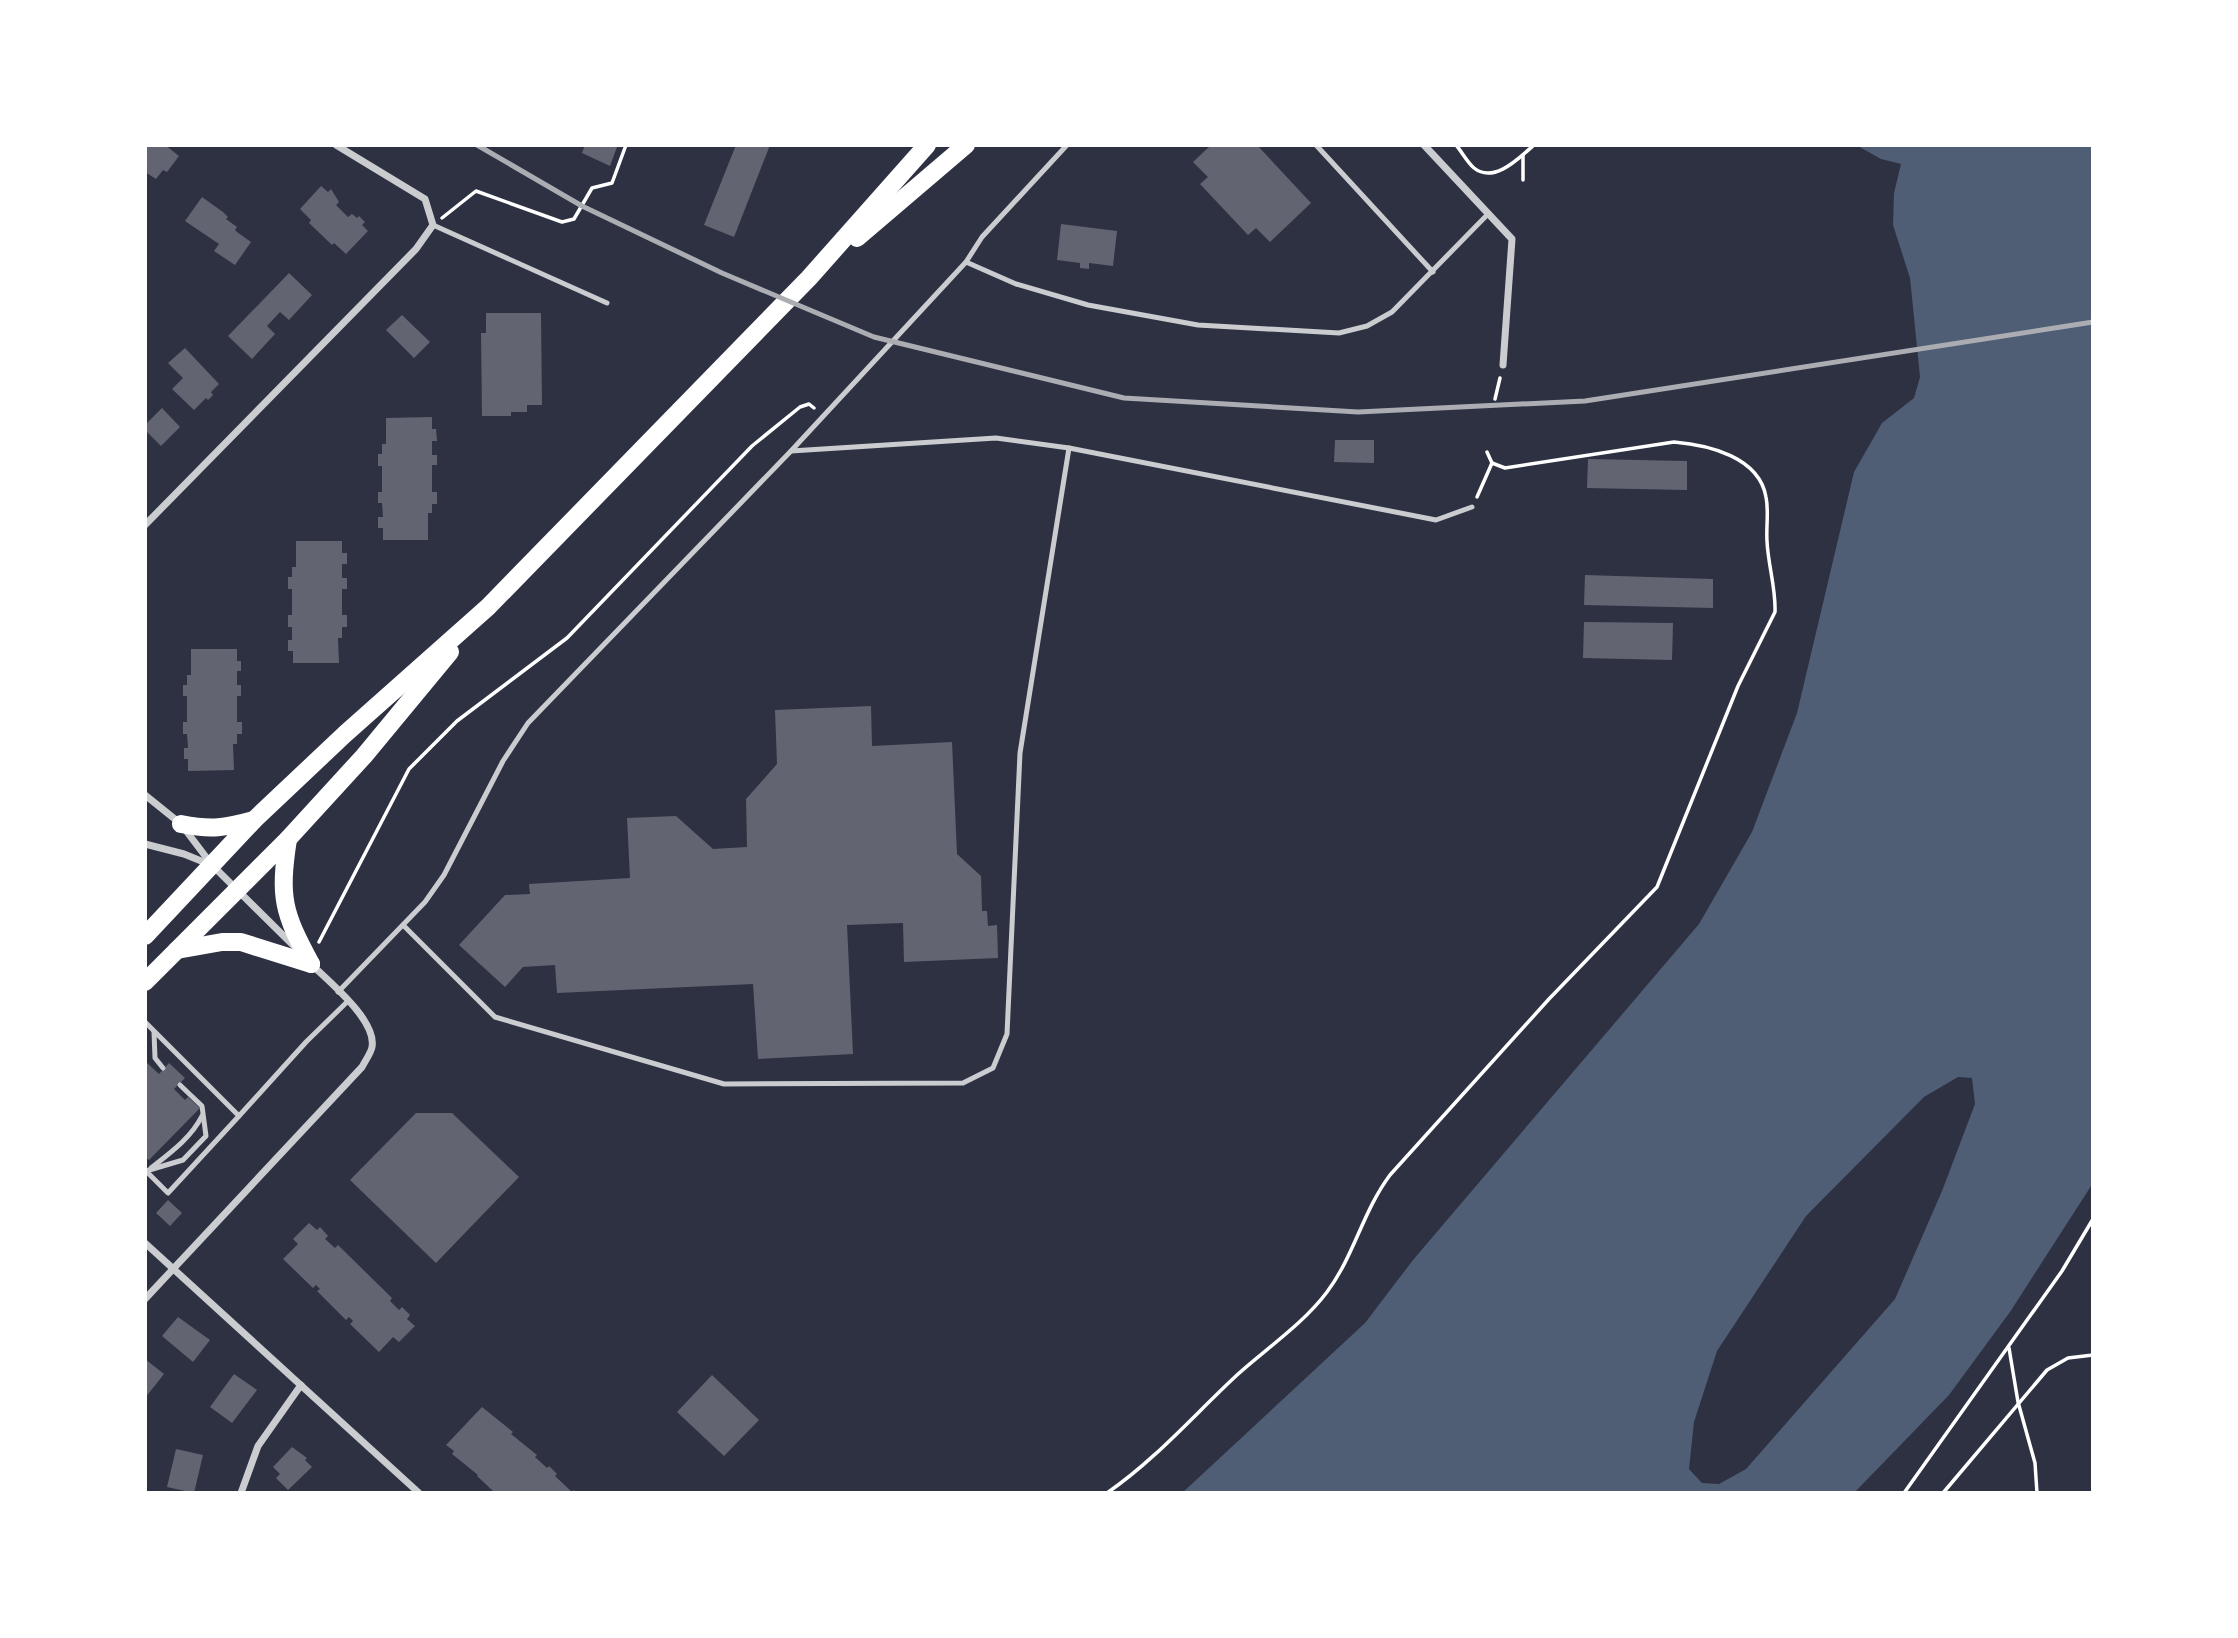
<svg xmlns="http://www.w3.org/2000/svg" width="2238" height="1638" font-family="'Sofia Sans Condensed',sans-serif">
<rect width="100%" height="100%" fill="#2d3142"/>
<path fill="#4f5d75" fill-rule="evenodd" d="M1856,145H2093V1183L2010,1312L1949,1395L1854,1493H1182L1365,1323L1413,1260L1699,924L1752,832L1797,713L1854,472L1882,423L1914,398L1920,377L1910,278L1893,225L1894,193L1901,164L1881,159ZM1958,1077L1972,1078L1975,1104L1942,1191L1895,1299L1746,1469L1719,1484L1702,1483L1689,1469L1694,1422L1717,1351L1806,1216L1924,1097Z"/>
<g fill="#626471">
<polygon points="145,145 165,145 179,156 167,172 163,170 156,179 145,172"/>
<polygon points="585,145 614,145 617,147 610,166 582,153"/>
<polygon points="736,145 770,145 734,237 704,225"/>
<polygon points="1211,145 1257,145 1311,203 1270,242 1256,228 1248,235 1200,184 1208,177 1193,162"/>
<polygon points="321,186 328,192 331,189 339,202 336,205 348,217 352,214 357,218 359,216 365,222 362,225 368,231 346,254 334,243 332,245 309,223 311,220 300,209"/>
<polygon points="202,197 223,212 228,217 226,219 237,227 235,230 237,232 251,242 235,265 214,251 219,244 185,221"/>
<polygon points="1061,224 1117,231 1113,266 1089,263 1089,269 1080,268 1080,263 1057,260"/>
<polygon points="289,273 312,295 289,320 280,312 267,326 275,334 252,359 228,336"/>
<polygon points="486,313 541,313 542,405 527,405 527,412 511,412 511,416 482,416 481,333 486,333"/>
<polygon points="402,315 430,342 414,358 386,330"/>
<polygon points="185,348 219,384 211,392 213,395 208,400 206,398 194,410 172,389 183,378 168,363"/>
<polygon points="162,408 180,427 161,446 145,430 145,425"/>
<polygon points="432,417 432,429 436,429 437,441 432,441 432,455 437,455 437,465 432,465 432,492 437,492 437,504 432,504 432,513 428,513 428,540 383,540 383,528 378,528 378,517 383,517 382,503 378,503 378,492 382,492 382,466 378,466 378,454 382,454 382,444 386,444 386,418"/>
<polygon points="1335,440 1374,440 1374,463 1334,462"/>
<polygon points="1588,459 1687,461 1687,490 1587,488"/>
<polygon points="296,541 342,541 342,553 347,553 347,564 342,564 342,578 347,578 347,589 342,589 342,615 347,615 347,627 342,627 342,638 338,638 339,663 293,663 293,651 288,651 288,640 292,640 292,627 288,627 288,615 292,615 292,589 288,589 288,577 292,577 292,567 296,567"/>
<polygon points="1585,575 1713,579 1713,608 1584,605"/>
<polygon points="1584,622 1673,623 1672,660 1583,658"/>
<polygon points="191,649 237,649 237,661 241,661 241,671 237,671 237,685 241,685 241,696 237,696 237,722 242,722 242,734 237,734 237,744 233,744 234,770 188,771 188,759 184,759 184,748 188,748 187,734 183,734 183,722 187,722 187,696 183,696 183,685 187,685 187,675 191,675"/>
<polygon points="871,706 872,746 952,742 957,854 981,876 982,911 987,911 988,926 997,925 998,958 904,962 903,923 847,925 853,1054 758,1059 753,984 557,993 555,965 523,967 505,987 459,945 505,895 530,894 529,884 630,878 627,818 676,816 713,849 747,847 746,799 777,764 775,710"/>
<polygon points="145,1061 159,1074 169,1063 185,1078 174,1089 185,1100 188,1097 200,1108 149,1160 145,1157"/>
<polygon points="416,1113 452,1113 519,1177 436,1263 350,1180"/>
<polygon points="168,1200 182,1213 170,1226 156,1213"/>
<polygon points="309,1223 317,1230 320,1227 328,1236 325,1239 335,1248 338,1245 392,1298 390,1301 399,1310 402,1307 410,1315 407,1319 415,1326 399,1342 393,1337 379,1352 350,1324 353,1321 349,1317 346,1320 317,1291 320,1289 316,1285 313,1288 283,1259 298,1244 293,1239"/>
<polygon points="178,1317 210,1340 193,1362 162,1336"/>
<polygon points="145,1359 164,1374 145,1398"/>
<polygon points="234,1374 257,1390 232,1423 210,1407"/>
<polygon points="712,1375 759,1420 724,1456 677,1412"/>
<polygon points="482,1407 513,1432 511,1434 537,1455 535,1457 547,1468 549,1466 557,1474 555,1476 572,1492 574,1490 577,1493 493,1491 477,1476 478,1475 452,1454 454,1451 446,1445"/>
<polygon points="292,1447 307,1458 305,1460 312,1467 288,1490 276,1478 280,1474 273,1467"/>
<polygon points="176,1449 203,1455 194,1493 167,1487"/>
</g>
<g fill="none" stroke-linecap="round" stroke-linejoin="round">
<g stroke="#fff" stroke-width="3.5">
<path d="M1456,145C1462,152 1467,162 1474,168C1494,184 1519,158 1534,145"/>
<polyline points="1523,155 1523,180"/>
<polyline points="442,218 476,191 562,222 574,219 592,188 612,183 626,145"/>
<polyline points="1495,399 1500,378"/>
<polyline points="1477,497 1492,463"/>
<polyline points="319,942 409,769 457,721 567,638 752,446 800,407 809,404 814,408"/>
<polyline points="2009,1348 2018,1402 2035,1463 2037,1493"/>
<path d="M1107,1493C1155,1460 1194,1415 1237,1375C1267,1348 1303,1324 1327,1292C1354,1256 1363,1211 1390,1175L1549,999L1657,887L1738,686L1775,612C1776,588 1768,565 1767,541C1766,526 1769,512 1766,497C1759,457 1709,445 1674,442L1505,468L1492,463L1487,452"/>
<polyline points="1904,1493 2062,1271 2093,1219"/>
<polyline points="1943,1493 2047,1370 2068,1358 2093,1355"/>
</g>
<g stroke="#caccd0" stroke-width="5">
<polyline points="1316,145 1433,272"/>
<polyline points="433,225 607,303"/>
<polyline points="966,262 1016,284 1088,305 1198,325 1339,333 1367,326 1392,312 1489,213"/>
<polyline points="791,451 996,438 1069,448 1436,520 1472,507"/>
<polyline points="403,925 495,1017 724,1084 963,1083 993,1068 1007,1034 1020,753 1069,448"/>
<polyline points="338,992 425,902 444,875 503,761 528,723 791,451 966,262 982,237 1067,145"/>
<polyline points="145,1022 239,1116 168,1193 145,1170"/>
<polyline points="154,1032 155,1058 163,1068"/>
<polyline points="239,1116 306,1042 348,1001"/>
<path d="M151,1168C170,1153 191,1138 202,1116"/>
<polyline points="146,1171 183,1160 206,1136 202,1106 180,1085"/>
</g>
<g stroke="#caccd0" stroke-width="7">
<polyline points="1424,145 1512,239 1503,365"/>
<polyline points="145,525 416,249 433,225 425,199 336,145"/>
<polyline points="145,795 181,824 212,865 295,947"/>
<polyline points="145,844 184,854 211,865"/>
<polyline points="145,1243 419,1493"/>
<path d="M145,1299L362,1067C365,1061 371,1053 372,1047C377,1020 328,981 310,963"/>
<polyline points="241,1493 258,1446 301,1385"/>
</g>
<g stroke="#fff" stroke-width="18">
<polyline points="857,238 966,145"/>
<path d="M181,824C211,830 225,828 254,820"/>
<path d="M288,839C279,898 283,912 311,964"/>
<polyline points="145,936 254,820 345,734 488,607 809,278 927,145"/>
<polyline points="177,950 222,942 241,942 311,964"/>
<polyline points="145,982 288,839 364,756 450,652"/>
</g>
<polyline stroke="#abadb3" stroke-width="5" points="477,145 582,206 722,273 874,337 1124,398 1358,412 1585,401 2093,322"/>
</g>
<rect width="2238" height="1638" fill="none" stroke="#ffffff" stroke-width="294"/>
</svg>
